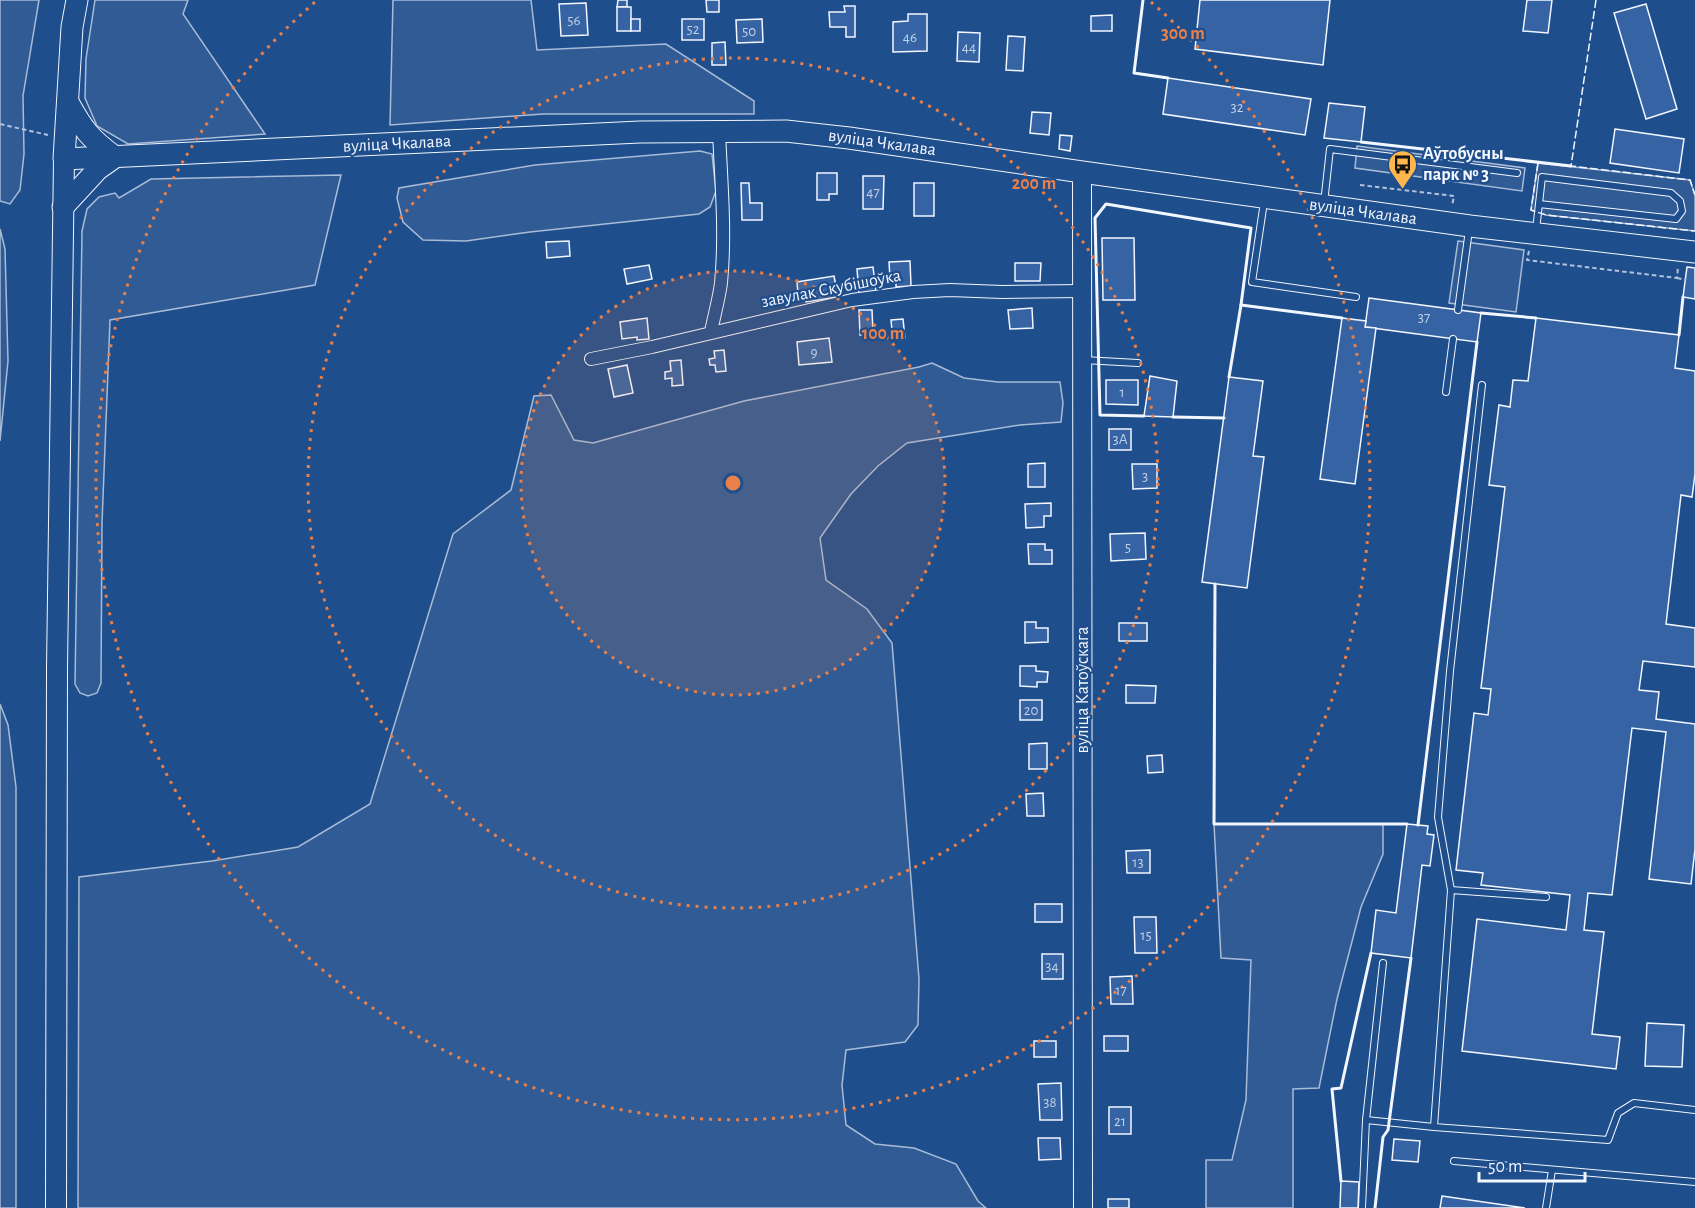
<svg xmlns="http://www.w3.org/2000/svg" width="1695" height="1208" font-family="'Alegreya Sans',sans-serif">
<rect width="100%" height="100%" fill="#1f4e8c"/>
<g fill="#305b95" stroke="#a8bbd7" stroke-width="1.5">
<polygon points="0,0 39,0 23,96 24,154 20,190 10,204 0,201"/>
<polygon points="95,0 188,0 183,14 265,134 128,144 97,126 85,98 86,59"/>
<polygon points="393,0 531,0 537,50 666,44 754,101 754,114 543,114 390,125"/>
<polygon points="1357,146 1525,168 1522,191 1355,168"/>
<polygon points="700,151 712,154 716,191 710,207 699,214 530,232 466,241 423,240 403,222 397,198 399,188 535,165"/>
<polygon points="1538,163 1690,180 1695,195 1695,231 1546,215 1531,210"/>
<polygon points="341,175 315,285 110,320 102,523 101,683 97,693 88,696 80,693 75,684 82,231 87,209 99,197 115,193 119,198 151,179"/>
<polygon points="0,229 5,249 8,361 0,441"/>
<polygon points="1458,241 1524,250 1516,312 1449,303"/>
<polygon points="932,363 964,378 998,382 1060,382 1063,403 1061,422 1020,425 907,443 878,466 851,494 820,538 826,580 867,609 892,643 919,979 918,1025 905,1042 846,1050 842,1085 846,1125 875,1144 914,1148 956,1164 978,1201 986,1208 78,1208 79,877 212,861 298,847 370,804 453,534 511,490 534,396 551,395 574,440 593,443 744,401 919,367"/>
<polygon points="0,704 8,725 16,787 16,1208 0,1208"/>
<polygon points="1214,824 1383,824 1383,854 1361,907 1337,999 1319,1088 1293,1089 1293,1208 1206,1208 1206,1160 1232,1160 1246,1100 1251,960 1221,958"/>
</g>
<g fill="#3563a3" stroke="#f2f6ff" stroke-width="1.5">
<polygon points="618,0 627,0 627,7 617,7"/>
<polygon points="706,0 719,0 719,12 707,12"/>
<polygon points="1200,0 1330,0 1323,65 1195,49"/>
<polygon points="1527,0 1552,0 1548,33 1523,31"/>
<polygon points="586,3 588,35 561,36 559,4"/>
<polygon points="1646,4 1677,109 1646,119 1614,13"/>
<polygon points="844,6 855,6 855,37 846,37 846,27 830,27 829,12 845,12"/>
<rect x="617" y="7" width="14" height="24"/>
<polygon points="908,14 927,14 927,51 893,52 893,22 908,21"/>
<polygon points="1112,15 1112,31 1091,31 1091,16"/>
<rect x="631" y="19" width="9" height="12"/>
<rect x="682" y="19" width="22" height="21"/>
<polygon points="762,19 763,42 737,43 736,20"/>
<polygon points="958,32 980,33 979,62 957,61"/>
<polygon points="1008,36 1025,37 1023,71 1006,70"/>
<polygon points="725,42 726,65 712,65 712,43"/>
<polygon points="1168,78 1311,99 1305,135 1163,114"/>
<polygon points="1329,103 1365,107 1361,142 1324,138"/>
<polygon points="1032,112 1051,113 1049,135 1030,133"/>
<polygon points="1615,129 1684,139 1679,173 1610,163"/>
<polygon points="1060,135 1072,136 1070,151 1059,149"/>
<polygon points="817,173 837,173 837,194 829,194 829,200 817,200"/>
<polygon points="863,176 884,176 883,209 863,209"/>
<polygon points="741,183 749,183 750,203 762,203 762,220 742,220"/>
<rect x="914" y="183" width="20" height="33"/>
<polygon points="1102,238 1134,238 1135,300 1103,300"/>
<polygon points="569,241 570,256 547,258 546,242"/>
<polygon points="910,261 911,286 896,287 896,278 890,278 889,262"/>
<polygon points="1015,263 1041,263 1040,281 1015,281"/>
<polygon points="649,265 652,279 627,284 624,269"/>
<polygon points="873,267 876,292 859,294 857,269"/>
<polygon points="1687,267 1695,268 1695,299 1683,297"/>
<polygon points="834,276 838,297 806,302 805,293 798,294 797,282"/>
<polygon points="1369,298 1481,313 1477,342 1365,327"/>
<polygon points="1032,308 1033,328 1010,329 1008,310"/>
<polygon points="859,310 872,310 873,334 860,335"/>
<polygon points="647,318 649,339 637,340 637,337 622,339 620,322"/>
<polygon points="1342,318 1366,321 1365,327 1376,328 1355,484 1320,479"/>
<polygon points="1536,318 1679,335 1675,368 1695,371 1695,474 1692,497 1681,495 1666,624 1695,628 1695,667 1643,661 1639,690 1659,692 1656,719 1695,724 1695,849 1691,884 1649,879 1666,732 1632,728 1612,895 1588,893 1584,930 1604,932 1592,1034 1620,1037 1616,1069 1462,1051 1477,919 1566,930 1570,895 1481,885 1483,873 1456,870 1474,713 1488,715 1491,689 1481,688 1505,487 1489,485 1499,405 1510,407 1513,380 1528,381"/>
<polygon points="903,319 905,338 893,340 891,320"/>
<polygon points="829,338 832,362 799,365 797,342"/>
<polygon points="724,350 726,371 716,372 715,365 710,365 709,359 715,358 714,351"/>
<polygon points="681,360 683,385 672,386 672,378 665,379 665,372 671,371 670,361"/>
<polygon points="627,365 633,393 614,397 608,369"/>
<polygon points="1150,376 1177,381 1173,417 1144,416"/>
<polygon points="1229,377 1263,381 1253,456 1264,457 1247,588 1202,582"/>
<polygon points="1106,380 1138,380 1138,405 1106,404"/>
<rect x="1109" y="429" width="22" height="21"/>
<polygon points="1045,463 1045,487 1028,487 1028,464"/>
<polygon points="1132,464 1157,464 1157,488 1133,489"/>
<polygon points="1051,503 1051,516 1044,516 1044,527 1026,528 1025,504"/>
<polygon points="1145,533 1146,559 1111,561 1110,534"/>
<polygon points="1028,544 1045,544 1045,550 1052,550 1052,564 1029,564"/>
<polygon points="1025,622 1036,622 1036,628 1048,628 1048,642 1025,643"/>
<rect x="1119" y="623" width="28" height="18"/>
<polygon points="1020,666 1036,666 1036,671 1048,672 1047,682 1037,682 1037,687 1020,686"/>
<polygon points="1126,685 1156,686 1155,703 1126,703"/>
<rect x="1020" y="700" width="22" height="20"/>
<polygon points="1047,743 1047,769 1029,769 1029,744"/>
<polygon points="1162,755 1163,772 1148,773 1147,756"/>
<polygon points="1043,793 1044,816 1027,816 1026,794"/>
<polygon points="1407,824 1428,826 1427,834 1434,835 1430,866 1422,865 1411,958 1371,953 1376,910 1396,913"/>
<polygon points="1150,850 1150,873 1127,873 1126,851"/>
<rect x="1035" y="904" width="27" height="18"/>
<polygon points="1134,917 1156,917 1157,953 1135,953"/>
<rect x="1042" y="954" width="21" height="25"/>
<polygon points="1132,976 1133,1004 1111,1004 1110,977"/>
<polygon points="1647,1023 1684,1025 1682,1067 1645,1066"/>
<rect x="1104" y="1036" width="24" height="15"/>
<rect x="1034" y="1041" width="22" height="16"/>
<polygon points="1061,1083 1062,1120 1040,1120 1038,1084"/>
<rect x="1109" y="1107" width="22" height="27"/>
<polygon points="1038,1138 1060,1138 1061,1159 1039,1160"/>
<polygon points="1394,1139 1420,1141 1418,1162 1392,1160"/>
<polygon points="1341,1181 1359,1182 1358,1208 1340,1208"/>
<polygon points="1442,1196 1525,1208 1440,1208"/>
<rect x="1108" y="1199" width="21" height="9"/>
</g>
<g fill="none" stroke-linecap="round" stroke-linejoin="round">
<defs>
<g id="service">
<polyline points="1264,202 1252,282 1356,297"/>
<polyline points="1324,203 1330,149 1517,173"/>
<polyline points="1536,230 1542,177 1671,193 1680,201 1682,211 1676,219 1539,204"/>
<polyline points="1458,310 1469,230"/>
<polyline points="1083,360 1138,363"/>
<polyline points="1446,392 1453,339"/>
<polyline points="1451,890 1438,817 1450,671 1482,385"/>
<polyline points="1546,897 1451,890 1434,1127 1608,1140 1618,1113 1634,1103 1695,1110"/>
<polyline points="1366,1120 1434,1127"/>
<polyline points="1454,1161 1695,1182"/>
<polyline points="1362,1208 1366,1120 1383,963"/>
<polyline points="1546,1208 1552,1170"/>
</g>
<g id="minor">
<path d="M711,332C714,316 719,299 721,283C726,232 721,181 719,131"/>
<polyline points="591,359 652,347 852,300 913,292 950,290 1002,292 1082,291"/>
</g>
<polyline id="secondary" points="1082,172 1083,1208"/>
<polyline id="primary" points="56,1208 57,669 64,159"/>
<g id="trunk">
<polyline points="77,0 72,27 64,159 640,132 786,131 849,138 1082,172 1470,226 1695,252"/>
<path d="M68,102C83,129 89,138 115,157"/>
<polyline points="63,207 98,169 115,157"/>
</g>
</defs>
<use href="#service" stroke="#f2f6ff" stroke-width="8"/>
<use href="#minor" stroke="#f2f6ff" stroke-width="14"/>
<use href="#secondary" stroke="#f2f6ff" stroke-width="20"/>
<use href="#primary" stroke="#f2f6ff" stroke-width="22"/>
<use href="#trunk" stroke="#f2f6ff" stroke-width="23"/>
<g stroke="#b3c4dc" stroke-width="2" stroke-dasharray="4.5 3" stroke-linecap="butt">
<polyline points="0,124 48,135"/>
<polyline points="1360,185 1454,196 1452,206"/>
<polyline points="1529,251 1527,260 1677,278 1678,267"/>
<polyline points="1677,278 1686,280"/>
</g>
<use href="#service" stroke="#1f4e8c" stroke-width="6"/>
<use href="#minor" stroke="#1f4e8c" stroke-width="12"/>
<use href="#secondary" stroke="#1f4e8c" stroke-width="18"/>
<use href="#primary" stroke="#1f4e8c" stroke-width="20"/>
<use href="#trunk" stroke="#1f4e8c" stroke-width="21"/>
<g stroke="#f2f6ff" stroke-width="1.5" stroke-dasharray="8 3" stroke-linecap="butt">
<polyline points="1596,0 1571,166 1690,180 1695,195"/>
<polyline points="1538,163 1531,210 1546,215 1695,231"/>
</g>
<g stroke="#f2f6ff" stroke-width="3">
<polyline points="1143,0 1134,73 1168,78"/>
<polyline points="1361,142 1571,166"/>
<polyline points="1481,313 1536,318"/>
<polyline points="1679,335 1683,297"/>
<polyline points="1229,377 1241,305 1342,318"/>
<polyline points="1144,416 1100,415 1095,218 1106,204 1251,228 1241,305"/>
<polyline points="1173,417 1224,418"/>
<polyline points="1215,584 1214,824 1407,824"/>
<polyline points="1418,825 1477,342"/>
<polyline points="1341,1181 1332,1089 1341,1088 1371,953"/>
<polyline points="1375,1208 1383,1137 1388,1130 1411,958"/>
</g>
</g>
<circle cx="733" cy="483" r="212" fill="#ea8049" fill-opacity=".12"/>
<g fill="none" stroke="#ea8049" stroke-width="3" stroke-dasharray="3 6">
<circle cx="733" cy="483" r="212"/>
<circle cx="733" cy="483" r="425"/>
<path d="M1151 2A637 637 0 1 1 315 2"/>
</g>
<defs>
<symbol id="bus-pin" viewBox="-11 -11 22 30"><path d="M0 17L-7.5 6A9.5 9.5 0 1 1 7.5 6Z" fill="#ffb74d" stroke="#1f4e8c"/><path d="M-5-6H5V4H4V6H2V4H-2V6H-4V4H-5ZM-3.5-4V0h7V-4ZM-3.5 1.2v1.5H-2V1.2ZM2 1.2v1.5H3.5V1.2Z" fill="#111"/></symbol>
</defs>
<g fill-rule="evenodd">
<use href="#bus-pin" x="1386" y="148" width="33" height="45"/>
</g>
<g text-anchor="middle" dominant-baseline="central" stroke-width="4.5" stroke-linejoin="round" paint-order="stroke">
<g font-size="15" fill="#c3d1e8">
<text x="574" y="20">56</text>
<text x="693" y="29">52</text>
<text x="749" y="31">50</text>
<text x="910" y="37">46</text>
<text x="969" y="47">44</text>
<text x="1237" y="107">32</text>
<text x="873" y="192">47</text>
<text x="1424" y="317">37</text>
<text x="814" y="352">9</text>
<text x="1122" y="392">1</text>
<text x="1120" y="439">3А</text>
<text x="1145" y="476">3</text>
<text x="1128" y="547">5</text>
<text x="1031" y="710">20</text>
<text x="1138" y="862">13</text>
<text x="1146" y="935">15</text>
<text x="1052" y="966">34</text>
<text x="1121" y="990">17</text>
<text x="1050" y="1102">38</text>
<text x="1120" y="1121">21</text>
</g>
<g font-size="18" fill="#f2f6ff" stroke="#1f4e8c">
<text transform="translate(882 143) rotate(8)">вуліца Чкалава</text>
<text transform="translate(397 144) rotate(-3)">вуліца Чкалава</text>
<text transform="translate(1363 212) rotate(8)">вуліца Чкалава</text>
<text transform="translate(831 289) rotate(-11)">завулак Скубішоўка</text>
<text transform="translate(1083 690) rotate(-90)">вуліца Катоўскага</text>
</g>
<g font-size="18" font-weight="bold" fill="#f2f6ff" stroke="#1f4e8c" text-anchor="start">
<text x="1423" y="154">Аўтобусны<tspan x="1423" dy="21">парк № 3</tspan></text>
</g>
</g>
<circle cx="733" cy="483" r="9" fill="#ea8049" stroke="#1f4e8c" stroke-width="3"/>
<g font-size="18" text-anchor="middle" font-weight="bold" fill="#ea8049" stroke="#1f4e8c" stroke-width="4.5" stroke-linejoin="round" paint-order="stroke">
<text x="1183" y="39">300 m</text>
<text x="1034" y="189">200 m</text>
<text x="883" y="339">100 m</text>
</g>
<path d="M1479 1172v9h106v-9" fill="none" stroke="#f2f6ff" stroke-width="3"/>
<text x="1488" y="1172" font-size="18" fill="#f2f6ff" stroke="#1f4e8c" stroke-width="4.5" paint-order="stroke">50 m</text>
</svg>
